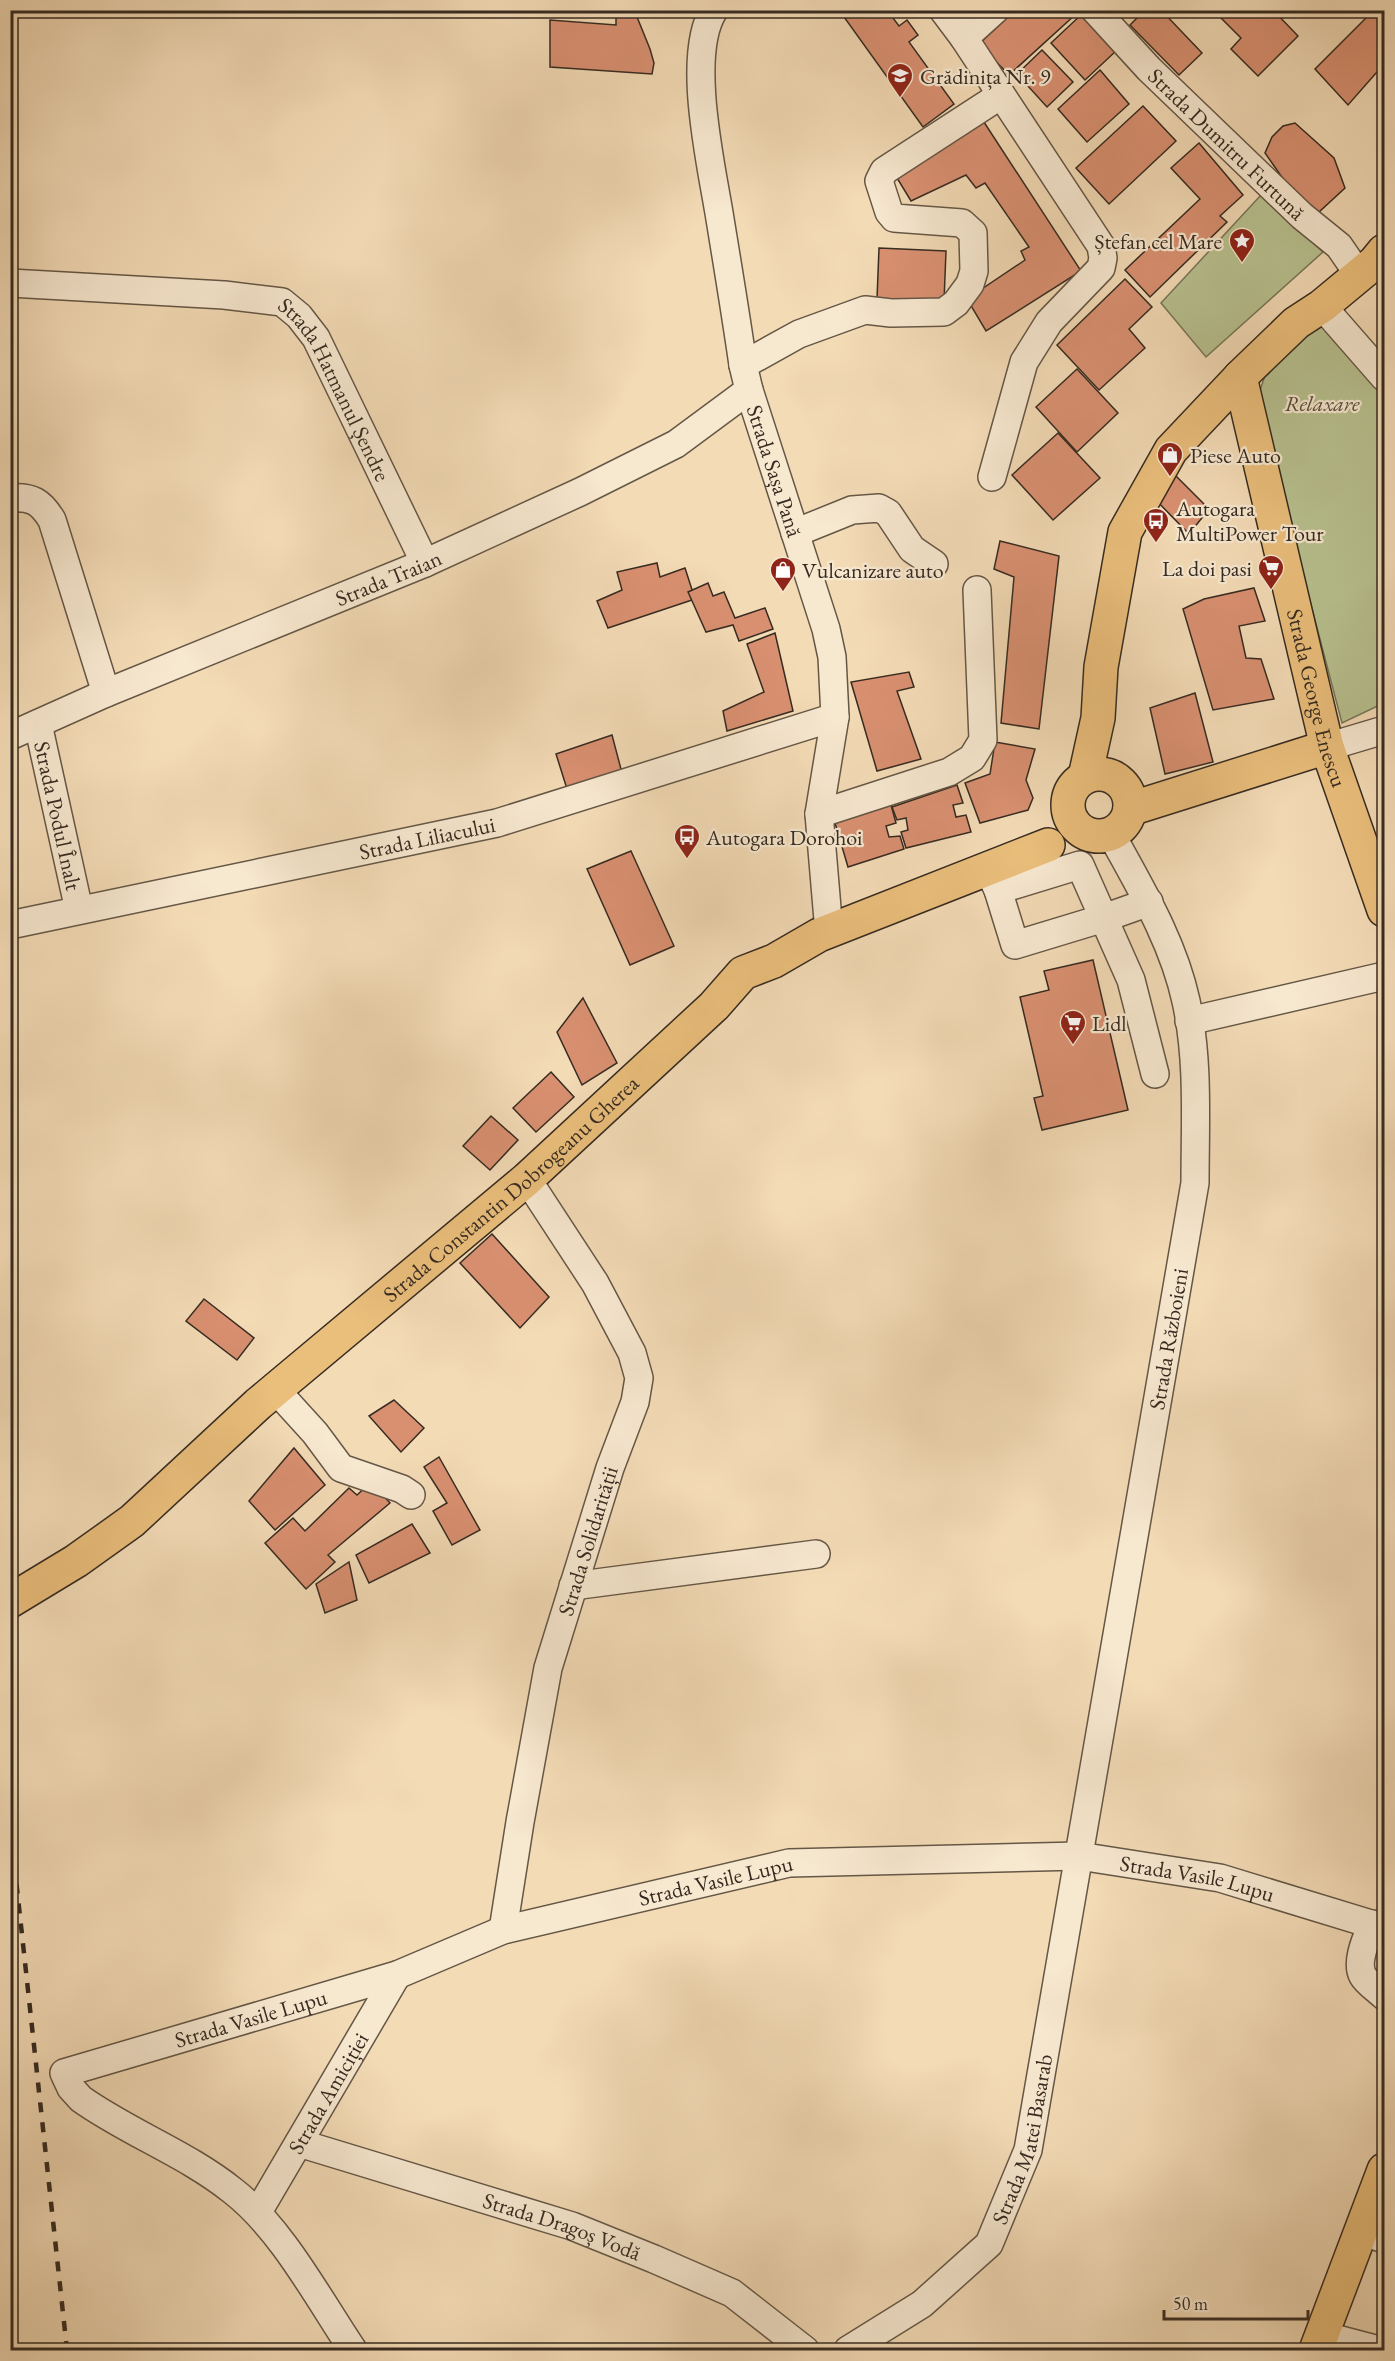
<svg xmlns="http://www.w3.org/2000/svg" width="1395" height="2361" font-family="'EB Garamond',serif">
<rect width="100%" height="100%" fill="#f3dbb6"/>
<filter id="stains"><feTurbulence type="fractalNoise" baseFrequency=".00333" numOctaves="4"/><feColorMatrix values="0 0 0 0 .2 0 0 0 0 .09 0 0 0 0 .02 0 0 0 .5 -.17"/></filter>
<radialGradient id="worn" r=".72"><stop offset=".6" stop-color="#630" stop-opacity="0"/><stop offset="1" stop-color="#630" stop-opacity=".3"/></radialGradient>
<g fill="#b8c190" stroke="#777658" stroke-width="1.5">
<polygon points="1261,195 1323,252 1206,357 1161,303"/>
<polygon points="1327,316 1384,380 1384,703 1342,723 1257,399 1271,358"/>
</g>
<g fill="#d99071" stroke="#362b21" stroke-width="1.5">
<polygon points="839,10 887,10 899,26 907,20 918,35 909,42 954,104 923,127"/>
<polygon points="1015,10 1072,10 1076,14 1009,75 979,44"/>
<polygon points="1145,10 1161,10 1202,53 1179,75 1130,25"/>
<polygon points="1229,10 1273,10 1298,36 1258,76 1231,49 1241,38 1221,18"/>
<polygon points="1384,10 1384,64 1348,105 1315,69 1374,10"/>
<polygon points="1083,13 1117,50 1085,80 1051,43"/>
<polygon points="616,14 637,17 650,49 654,63 652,74 550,67 550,20 616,25"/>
<polygon points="1042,50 1073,82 1047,107 1017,74"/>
<polygon points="1100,70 1129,104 1087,142 1058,109"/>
<polygon points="1143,106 1176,141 1109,204 1076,168"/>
<polygon points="980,116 1081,271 986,331 967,299 1025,260 1021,251 1029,247 985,183 976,188 966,175 911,201 894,173"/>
<polygon points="1295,123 1334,158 1345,188 1319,212 1295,196 1265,153 1272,137 1283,126"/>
<polygon points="1199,143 1243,195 1220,216 1227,222 1150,297 1125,270 1200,199 1171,168"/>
<polygon points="879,248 946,251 944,302 877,299"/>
<polygon points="1125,279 1152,307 1129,329 1145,348 1099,390 1057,345"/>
<polygon points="1077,369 1118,413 1077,452 1036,407"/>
<polygon points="1058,433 1100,478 1053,520 1012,475"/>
<polygon points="1170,470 1209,509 1189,534 1150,494"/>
<polygon points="1000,541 1059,556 1039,729 1001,723 1014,577 994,569"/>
<polygon points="657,563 660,577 685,568 695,599 608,628 597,601 622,590 617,572"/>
<polygon points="708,583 713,596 724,592 735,618 765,608 773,629 739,641 733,625 706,632 688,592"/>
<polygon points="1254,588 1265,621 1239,626 1246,658 1261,659 1274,699 1213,710 1183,609 1204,599"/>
<polygon points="775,633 793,711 727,731 723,711 764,692 747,644"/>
<polygon points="909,672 914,687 897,691 921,759 877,771 851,682"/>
<polygon points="1195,693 1213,762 1165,774 1150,708"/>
<polygon points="612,735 622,773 568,792 556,754"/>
<polygon points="995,742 1035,749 1026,780 1033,798 1028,810 980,823 965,783 990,774"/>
<polygon points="957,785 963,803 953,805 956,817 966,815 971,832 906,848 901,832 908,830 906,818 897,820 892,807"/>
<polygon points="891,805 896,823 886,826 889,837 900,836 904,849 848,867 835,823"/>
<polygon points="631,851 674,946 630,965 587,869"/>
<polygon points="1093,960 1128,1110 1042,1130 1034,1098 1043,1096 1020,997 1049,990 1044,971"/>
<polygon points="583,998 617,1063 582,1085 557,1032"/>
<polygon points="551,1072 574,1097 536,1132 513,1108"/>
<polygon points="491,1116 518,1140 490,1170 463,1146"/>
<polygon points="492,1234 549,1297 520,1328 460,1263"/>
<polygon points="204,1299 254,1338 237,1360 186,1321"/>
<polygon points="394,1400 424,1428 401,1452 369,1416"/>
<polygon points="294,1448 325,1485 275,1530 249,1501"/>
<polygon points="439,1457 480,1530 452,1545 433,1511 447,1503 424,1467"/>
<polygon points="371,1482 390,1503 328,1555 335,1562 306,1589 265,1543 293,1518 305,1531 349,1488 357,1495"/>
<polygon points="412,1524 430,1553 369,1583 356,1555"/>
<polygon points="349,1562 357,1600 325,1613 316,1584"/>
</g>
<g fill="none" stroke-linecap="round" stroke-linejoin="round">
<defs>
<g id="minor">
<path id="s1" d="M714,10C685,55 712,168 720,219C728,268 736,316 743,365L749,390L826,629L832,657L835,717L819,814L829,932"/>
<polyline points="943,10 964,38 1101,246 1103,258 1101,268 1049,322 1024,362 992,477"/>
<path id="s2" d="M1095,10L1149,69L1302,216L1339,246L1359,275"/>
<polyline points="964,38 995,10"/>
<path id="s3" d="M10,283L224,295L282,302L299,316L316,338L425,563"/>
<polyline points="1322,306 1384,377"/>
<polyline points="743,365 799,334 865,310 891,313 944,312 956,303 970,284 974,271 973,233 962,223 894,218 889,212 879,181 884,171 1001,95"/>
<path d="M10,498C32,496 41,502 52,520L106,693"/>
<polyline points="795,533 852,510 879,508 888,513 912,549 934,564"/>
<path id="s4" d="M38,724L79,910"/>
<path id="s5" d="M10,736L106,693L425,563L580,492L676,444L749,390"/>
<polyline points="1327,747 1384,730"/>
<polyline points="819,814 949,772 972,758 983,740 977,590"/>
<polyline points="991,875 998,890 1015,945 1104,918 1149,902"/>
<polyline points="998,890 1080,865 1131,980 1155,1074"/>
<path id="s6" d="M10,925L497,823L835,717"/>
<polyline points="1189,1021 1384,976"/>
<polyline points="275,1389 315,1433 341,1468 402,1489 411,1495"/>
<polyline points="573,1586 816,1554"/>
<path d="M1372,1924C1367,1937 1355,1962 1363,1976C1367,1983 1378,1990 1384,1996"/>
<path id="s7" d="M503,1930L520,1822L548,1668L610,1468L635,1402L639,1378L632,1353L595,1283L527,1179"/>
<path id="s8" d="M299,2143L572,2226L654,2259L732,2293L805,2350"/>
<path id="s9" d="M258,2212L397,1975"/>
<polyline points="1361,2231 1384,2239"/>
<polyline points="1322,2335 1379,2350"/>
<path id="s10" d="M353,2350C318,2298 282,2229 233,2191C187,2154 129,2133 81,2099L71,2088L64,2073L397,1975L503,1930L789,1863L1079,1856L1220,1878L1384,1928"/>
<path id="s11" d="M848,2350L922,2304L989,2244L1028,2150L1195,1183C1195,1122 1199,1060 1186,1001C1173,941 1140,887 1111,834"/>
</g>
<g id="major">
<path id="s12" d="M1240,377L1327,747L1384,910"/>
<circle cx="1099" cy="805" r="31"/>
<polyline points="1085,777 1098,718 1101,667 1125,532 1171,450 1240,377 1296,323 1322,306 1375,262 1384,251"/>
<polyline points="1130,809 1327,747"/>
<path id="s13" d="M10,1601L76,1561L132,1521L258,1404L527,1179L714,1006L743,973L774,961L819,935L1048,845"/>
<polyline points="1316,2350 1384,2170"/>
</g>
</defs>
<use href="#minor" stroke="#655746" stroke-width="30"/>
<use href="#major" stroke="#362b21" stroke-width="36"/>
<use href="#minor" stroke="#f7e8d0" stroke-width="27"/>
<use href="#major" stroke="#eabe7b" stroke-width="33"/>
<polyline stroke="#362b21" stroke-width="4.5" stroke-dasharray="10 10" stroke-linecap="butt" points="10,1824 67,2350"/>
</g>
<defs>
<symbol id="school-pin" viewBox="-11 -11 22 30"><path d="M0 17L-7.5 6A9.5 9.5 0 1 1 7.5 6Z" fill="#8f2418" stroke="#f7e8d0"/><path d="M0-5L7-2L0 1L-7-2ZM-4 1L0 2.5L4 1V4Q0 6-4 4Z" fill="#fff"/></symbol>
<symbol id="sight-pin" viewBox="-11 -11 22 30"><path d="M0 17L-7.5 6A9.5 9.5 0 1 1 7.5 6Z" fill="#8f2418" stroke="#f7e8d0"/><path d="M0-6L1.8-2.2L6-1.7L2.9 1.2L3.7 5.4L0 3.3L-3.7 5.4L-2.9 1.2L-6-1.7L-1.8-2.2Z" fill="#fff"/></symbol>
<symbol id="shop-pin" viewBox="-11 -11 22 30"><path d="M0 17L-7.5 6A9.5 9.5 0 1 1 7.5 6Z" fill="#8f2418" stroke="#f7e8d0"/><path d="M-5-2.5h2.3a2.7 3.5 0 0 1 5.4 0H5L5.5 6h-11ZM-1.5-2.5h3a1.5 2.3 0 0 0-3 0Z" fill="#fff"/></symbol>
<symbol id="bus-pin" viewBox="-11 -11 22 30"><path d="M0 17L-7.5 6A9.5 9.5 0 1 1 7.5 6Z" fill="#8f2418" stroke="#f7e8d0"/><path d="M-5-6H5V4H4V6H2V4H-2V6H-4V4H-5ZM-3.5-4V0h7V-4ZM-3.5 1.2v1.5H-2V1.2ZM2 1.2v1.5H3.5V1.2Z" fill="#fff"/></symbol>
<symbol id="supermarket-pin" viewBox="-11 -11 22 30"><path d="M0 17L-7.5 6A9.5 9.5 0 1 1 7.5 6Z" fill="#8f2418" stroke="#f7e8d0"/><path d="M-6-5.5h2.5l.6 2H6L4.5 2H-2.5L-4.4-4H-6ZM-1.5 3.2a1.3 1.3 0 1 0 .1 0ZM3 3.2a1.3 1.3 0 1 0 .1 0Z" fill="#fff"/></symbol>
</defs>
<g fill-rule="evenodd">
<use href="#school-pin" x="885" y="61" width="30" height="40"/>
<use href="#sight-pin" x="1227" y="226" width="30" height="40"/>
<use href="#shop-pin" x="1155" y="440" width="30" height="40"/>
<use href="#bus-pin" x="1141" y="506" width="30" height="40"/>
<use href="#supermarket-pin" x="1256" y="553" width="30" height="40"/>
<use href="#shop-pin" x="768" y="555" width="30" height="40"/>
<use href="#bus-pin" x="672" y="822" width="30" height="40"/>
<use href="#supermarket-pin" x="1058" y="1008" width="30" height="40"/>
</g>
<g text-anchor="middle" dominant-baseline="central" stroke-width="4.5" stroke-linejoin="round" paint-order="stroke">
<g font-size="22" fill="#362b21" stroke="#f7e8d0" text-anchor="start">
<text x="920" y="76">Grădinița Nr. 9</text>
<text x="1222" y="241" text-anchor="end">Ștefan cel Mare</text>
<text x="1190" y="455">Piese Auto</text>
<text x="1176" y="508">Autogara<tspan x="1176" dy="25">MultiPower Tour</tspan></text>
<text x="1252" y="568" text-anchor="end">La doi pasi</text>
<text x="802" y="570">Vulcanizare auto</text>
<text x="706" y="837">Autogara Dorohoi</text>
<text x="1092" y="1023">Lidl</text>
</g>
<g font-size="22" fill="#362b21" stroke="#f7e8d0">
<text stroke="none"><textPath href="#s2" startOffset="188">Strada Dumitru Furtună</textPath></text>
<text stroke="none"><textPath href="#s3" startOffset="376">Strada Hatmanul Șendre</textPath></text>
<text stroke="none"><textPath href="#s1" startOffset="471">Strada Sașa Pană</textPath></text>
<text stroke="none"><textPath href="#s5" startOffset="410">Strada Traian</textPath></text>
<text stroke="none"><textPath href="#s12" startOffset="330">Strada George Enescu</textPath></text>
<text stroke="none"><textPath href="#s4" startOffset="94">Strada Podul Înalt</textPath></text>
<text stroke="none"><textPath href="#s6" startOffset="426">Strada Liliacului</textPath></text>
<text stroke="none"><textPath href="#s13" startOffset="650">Strada Constantin Dobrogeanu Gherea</textPath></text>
<text stroke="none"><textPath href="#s11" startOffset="1102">Strada Războieni</textPath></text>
<text stroke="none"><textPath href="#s7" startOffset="399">Strada Solidarității</textPath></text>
<text stroke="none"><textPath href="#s10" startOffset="1576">Strada Vasile Lupu</textPath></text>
<text stroke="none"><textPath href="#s10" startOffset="1090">Strada Vasile Lupu</textPath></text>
<text stroke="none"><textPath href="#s10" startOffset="604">Strada Vasile Lupu</textPath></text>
<text stroke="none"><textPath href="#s9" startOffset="138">Strada Amiciției</textPath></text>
<text stroke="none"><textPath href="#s11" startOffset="288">Strada Matei Basarab</textPath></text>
<text stroke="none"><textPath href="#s8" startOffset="276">Strada Dragoș Vodă</textPath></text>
</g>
<g font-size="22" font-style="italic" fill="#56503d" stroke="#f7e8d0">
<text x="1322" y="403">Relaxare</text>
</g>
</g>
<rect width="1395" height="2361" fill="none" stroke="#f3dbb6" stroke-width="36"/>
<rect x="12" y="12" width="1371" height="2337" fill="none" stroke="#362b21" stroke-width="3"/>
<rect x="18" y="18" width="1359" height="2325" fill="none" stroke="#362b21" stroke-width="1.5"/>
<path d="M1164 2310v9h144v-9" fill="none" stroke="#362b21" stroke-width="3"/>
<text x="1173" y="2310" font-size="18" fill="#362b21" stroke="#f7e8d0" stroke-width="4.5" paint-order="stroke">50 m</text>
<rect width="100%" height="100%" filter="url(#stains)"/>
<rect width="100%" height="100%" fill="url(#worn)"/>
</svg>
